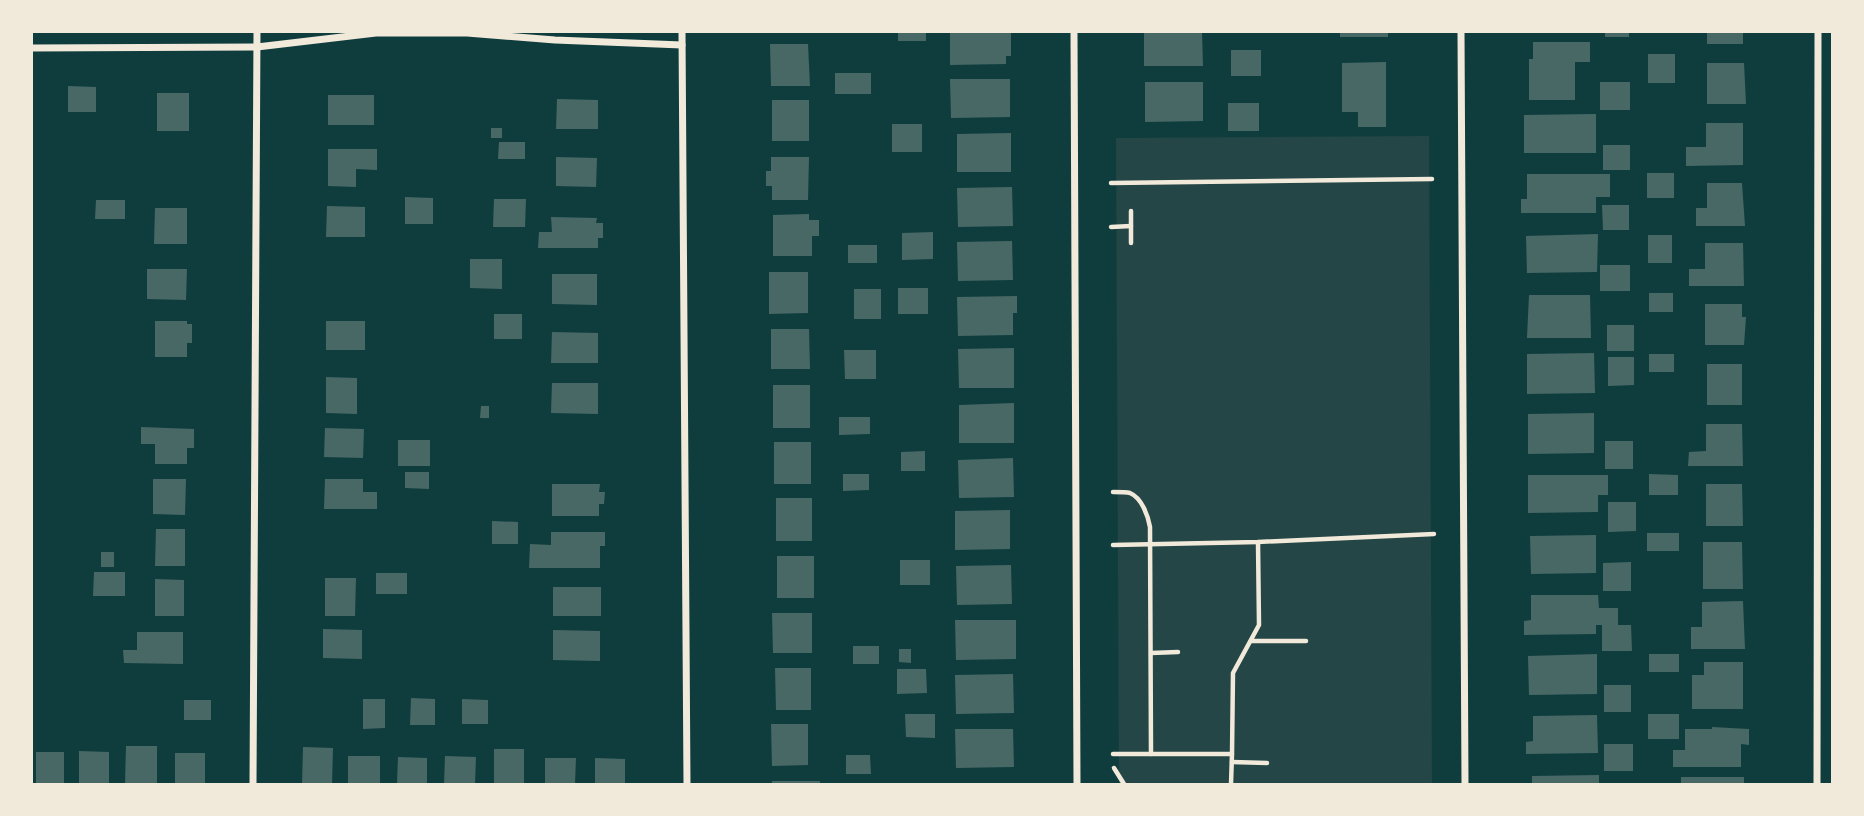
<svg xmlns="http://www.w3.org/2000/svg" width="1864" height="816" font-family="'Source Serif 4',serif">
<rect width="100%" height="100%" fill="#0f3d3e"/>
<polygon fill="#244646" points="1429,136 1432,784 1119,784 1116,138"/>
<g fill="#486865">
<rect x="898" y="32" width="28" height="9"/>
<polygon points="950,32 1011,32 1011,56 1006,56 1006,64 950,65"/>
<polygon points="1144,32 1202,32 1203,66 1144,66"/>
<rect x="1340" y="32" width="48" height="5"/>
<rect x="1605" y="32" width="24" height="5"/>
<rect x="1707" y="32" width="36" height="12"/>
<polygon points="1533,42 1590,42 1590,62 1575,62 1575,100 1529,100 1529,59 1533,59"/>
<polygon points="770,44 808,44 810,86 771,86"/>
<rect x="1231" y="50" width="30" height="26"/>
<rect x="1648" y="54" width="27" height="29"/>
<polygon points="1386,62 1386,127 1358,127 1358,112 1342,112 1342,63"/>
<polygon points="1707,63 1744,63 1746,104 1707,104"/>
<rect x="835" y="73" width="36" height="21"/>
<polygon points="950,79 1010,79 1010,117 951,118"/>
<polygon points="1145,82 1203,82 1203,121 1145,122"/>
<rect x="1600" y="82" width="30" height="28"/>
<polygon points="68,86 96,87 96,112 68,112"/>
<rect x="157" y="93" width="32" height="38"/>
<rect x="328" y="95" width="46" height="30"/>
<polygon points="557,99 598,100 598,129 556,129"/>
<rect x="772" y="100" width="37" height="41"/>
<rect x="1228" y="103" width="31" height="28"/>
<polygon points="1596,114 1596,153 1524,153 1524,115"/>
<polygon points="1706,123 1743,123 1743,165 1686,166 1686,147 1706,147"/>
<rect x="892" y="124" width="30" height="28"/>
<rect x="491" y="128" width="11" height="10"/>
<polygon points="1011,133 1011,172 957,172 957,134"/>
<polygon points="499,142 525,142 525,159 498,159"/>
<rect x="1603" y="145" width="27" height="25"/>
<polygon points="328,149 377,149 377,170 356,169 356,187 328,186"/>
<polygon points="556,157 597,158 596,187 556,186"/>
<polygon points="771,157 809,157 808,200 772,200 772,186 766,186 766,171 771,171"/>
<rect x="1647" y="173" width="27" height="25"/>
<polygon points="1527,174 1610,174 1610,197 1596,197 1596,213 1521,213 1521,199 1527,199"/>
<polygon points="1707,183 1742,183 1745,226 1696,226 1696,208 1707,208"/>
<polygon points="1012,187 1013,226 958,227 957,188"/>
<polygon points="405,197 433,198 433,224 405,224"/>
<polygon points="494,199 526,199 525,227 493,227"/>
<polygon points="96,200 125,200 125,219 95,219"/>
<polygon points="1602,205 1629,205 1629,230 1603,230"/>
<polygon points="327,206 365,207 365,237 326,237"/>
<polygon points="155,208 187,208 187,244 154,244"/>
<polygon points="809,214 809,220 819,220 819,236 812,236 812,256 773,256 773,215"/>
<polygon points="551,217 597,218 596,223 603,223 603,238 598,238 598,248 538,248 539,232 552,232"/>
<polygon points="933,232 933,259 902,260 902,233"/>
<polygon points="1598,234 1597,272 1527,273 1526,236"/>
<rect x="1648" y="235" width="24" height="28"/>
<polygon points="1012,241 1013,280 958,281 957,242"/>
<polygon points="1705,243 1743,243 1744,286 1689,286 1689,269 1705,269"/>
<rect x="848" y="245" width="29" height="18"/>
<polygon points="470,259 502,259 502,289 470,288"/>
<rect x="1600" y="265" width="30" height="26"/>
<polygon points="147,269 187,269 186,300 147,299"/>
<polygon points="769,272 808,272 808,313 769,314"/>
<polygon points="552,274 597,274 597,305 552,304"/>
<rect x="898" y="288" width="30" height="26"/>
<rect x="854" y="289" width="27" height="30"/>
<rect x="1649" y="293" width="24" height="19"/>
<polygon points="1529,295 1590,295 1591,338 1527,338"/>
<polygon points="1017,296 1017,313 1013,313 1013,335 958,336 957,297"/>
<polygon points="1705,304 1742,304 1742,317 1746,317 1744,345 1705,345"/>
<rect x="494" y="314" width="28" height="25"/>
<polygon points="155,321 187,321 187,324 192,324 192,343 187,343 187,357 155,357"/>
<rect x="326" y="321" width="39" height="29"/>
<rect x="1607" y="325" width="27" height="26"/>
<polygon points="771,329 809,329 810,369 771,369"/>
<polygon points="552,332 598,333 598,363 551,363"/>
<polygon points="1014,348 1014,388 959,388 958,349"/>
<polygon points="844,350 876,350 876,379 845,379"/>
<polygon points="1594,353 1595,393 1527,394 1527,354"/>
<rect x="1649" y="354" width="25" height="18"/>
<polygon points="1608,357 1634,357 1634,385 1608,386"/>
<rect x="1707" y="364" width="35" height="41"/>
<polygon points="326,377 357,378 357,414 326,413"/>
<polygon points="552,383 598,383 598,414 551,413"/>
<rect x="773" y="385" width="37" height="43"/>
<polygon points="1014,403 1014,443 959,443 959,405"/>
<polygon points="481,406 489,406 489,418 480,418"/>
<polygon points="1594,413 1594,453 1528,454 1528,414"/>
<polygon points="839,417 870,417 870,434 839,435"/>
<polygon points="1706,424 1742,424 1743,466 1688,466 1689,452 1706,451"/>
<polygon points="141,427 194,429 194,448 187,448 187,464 155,464 155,444 141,444"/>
<polygon points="325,428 364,429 363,458 324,457"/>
<rect x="398" y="440" width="32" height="26"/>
<rect x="1605" y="441" width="28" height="28"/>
<rect x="774" y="442" width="37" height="42"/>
<polygon points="925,451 925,471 901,471 901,452"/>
<polygon points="1013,458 1014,497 959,498 958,460"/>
<polygon points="405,472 429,472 429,489 405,488"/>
<polygon points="843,474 869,474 869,490 843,491"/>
<polygon points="1649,474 1678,475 1678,495 1649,495"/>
<polygon points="1528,475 1608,475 1608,495 1598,495 1598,512 1528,513"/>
<polygon points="153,479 186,479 185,515 153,514"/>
<polygon points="325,479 363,479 363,492 377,492 377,509 324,509"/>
<polygon points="552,484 600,484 599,492 605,492 604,504 599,504 599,516 552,516"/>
<polygon points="1706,484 1742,484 1743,526 1706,526"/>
<rect x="776" y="498" width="36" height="43"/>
<polygon points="1608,502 1636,502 1636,531 1608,532"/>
<polygon points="1010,510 1010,549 955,550 955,511"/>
<polygon points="492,521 518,522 518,544 492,544"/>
<polygon points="156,529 185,529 185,566 155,566"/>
<polygon points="551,532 605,532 605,546 600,546 600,568 529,568 530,544 551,545"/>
<rect x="1647" y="533" width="32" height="18"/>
<polygon points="1596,535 1596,573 1531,574 1530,536"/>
<polygon points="1703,542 1742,542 1743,589 1703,589"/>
<rect x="101" y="552" width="13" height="15"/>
<rect x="777" y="556" width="37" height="42"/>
<rect x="900" y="560" width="30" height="25"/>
<polygon points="1631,562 1631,591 1603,591 1603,563"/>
<polygon points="1011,565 1012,604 957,605 956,566"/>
<polygon points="94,572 125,572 125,596 93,596"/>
<rect x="376" y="573" width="31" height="21"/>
<polygon points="325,578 356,578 355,616 325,616"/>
<polygon points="155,579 184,580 184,616 155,616"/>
<rect x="553" y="587" width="48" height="29"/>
<polygon points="1531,595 1598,595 1599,608 1618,608 1618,625 1631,625 1632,651 1602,651 1602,625 1596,625 1596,634 1524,635 1524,621 1531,620"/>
<polygon points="1743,601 1745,649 1691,649 1691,627 1702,627 1702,602"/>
<polygon points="772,613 812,613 812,653 773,653"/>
<polygon points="955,620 1016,620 1016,659 956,660"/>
<polygon points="323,629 362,630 362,659 323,658"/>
<polygon points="553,630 600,631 600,661 553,660"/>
<polygon points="137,632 183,632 183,664 124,663 123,650 137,650"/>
<rect x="853" y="646" width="26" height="18"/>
<polygon points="899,649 911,649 911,663 899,662"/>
<polygon points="1597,654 1597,694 1529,695 1528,656"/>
<rect x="1649" y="654" width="30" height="18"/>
<polygon points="1704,662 1743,662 1743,709 1692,709 1692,675 1704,675"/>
<polygon points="775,668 811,668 811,710 776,710"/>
<polygon points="897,669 926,669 927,693 897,694"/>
<polygon points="1013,674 1014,713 956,714 955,675"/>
<rect x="1604" y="685" width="27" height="27"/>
<polygon points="411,698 435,699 435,725 410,725"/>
<polygon points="363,699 385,699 385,728 363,729"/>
<polygon points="462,699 488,700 488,724 462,724"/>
<rect x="184" y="700" width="27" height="20"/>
<polygon points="905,714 935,714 935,738 906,737"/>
<rect x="1648" y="714" width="31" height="25"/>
<polygon points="1597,715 1598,753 1526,754 1526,742 1533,741 1533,716"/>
<polygon points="771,724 808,724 808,765 772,766"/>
<polygon points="1712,727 1749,729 1749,745 1741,744 1741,767 1673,767 1673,750 1685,750 1685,729 1712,729"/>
<polygon points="955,729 1013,729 1014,767 956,768"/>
<rect x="1604" y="744" width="29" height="27"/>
<polygon points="126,746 157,746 157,784 125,784"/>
<polygon points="303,747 333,748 332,784 302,784"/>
<rect x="494" y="749" width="30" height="35"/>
<polygon points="79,751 109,752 109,784 79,784"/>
<rect x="36" y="752" width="28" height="32"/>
<rect x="175" y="753" width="30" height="31"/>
<polygon points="846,755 870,755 871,774 846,774"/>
<rect x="348" y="756" width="32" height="28"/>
<polygon points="445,756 476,757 475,784 444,784"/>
<polygon points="398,757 427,758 427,784 397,784"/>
<polygon points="545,758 576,758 575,784 545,784"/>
<polygon points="595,758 625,759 625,784 595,784"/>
<polygon points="1599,775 1599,784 1532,784 1532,776"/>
<rect x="1681" y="777" width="63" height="7"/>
<rect x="772" y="781" width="48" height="3"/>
</g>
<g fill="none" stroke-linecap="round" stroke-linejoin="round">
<g stroke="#f1e9da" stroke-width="4.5">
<polyline points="1111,183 1432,179"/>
<polyline points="1111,227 1131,226"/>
<polyline points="1131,243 1131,211"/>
<path d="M1113,492C1118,492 1126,492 1130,493C1142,498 1148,516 1150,527L1151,754"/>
<polyline points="1113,545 1258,542 1434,534"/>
<polyline points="1251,641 1306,641"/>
<polyline points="1151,653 1178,652"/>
<polyline points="1113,754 1232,754 1233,673 1259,625 1258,542"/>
<polyline points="1232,762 1267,763"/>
<polyline points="1114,768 1124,784"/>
<polyline points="1231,784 1232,754"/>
</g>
<g stroke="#f1e9da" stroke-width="7">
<polyline points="682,32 687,784"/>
<polyline points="1074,32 1077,784"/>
<polyline points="1461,32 1465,784"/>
<polyline points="32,48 257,47 376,33 467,33 555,40 682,45"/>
<polyline points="253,784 257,32"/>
<polyline points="1817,784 1818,32"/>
</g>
</g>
<rect width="1864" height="816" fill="none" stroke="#f1e9da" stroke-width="66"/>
</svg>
